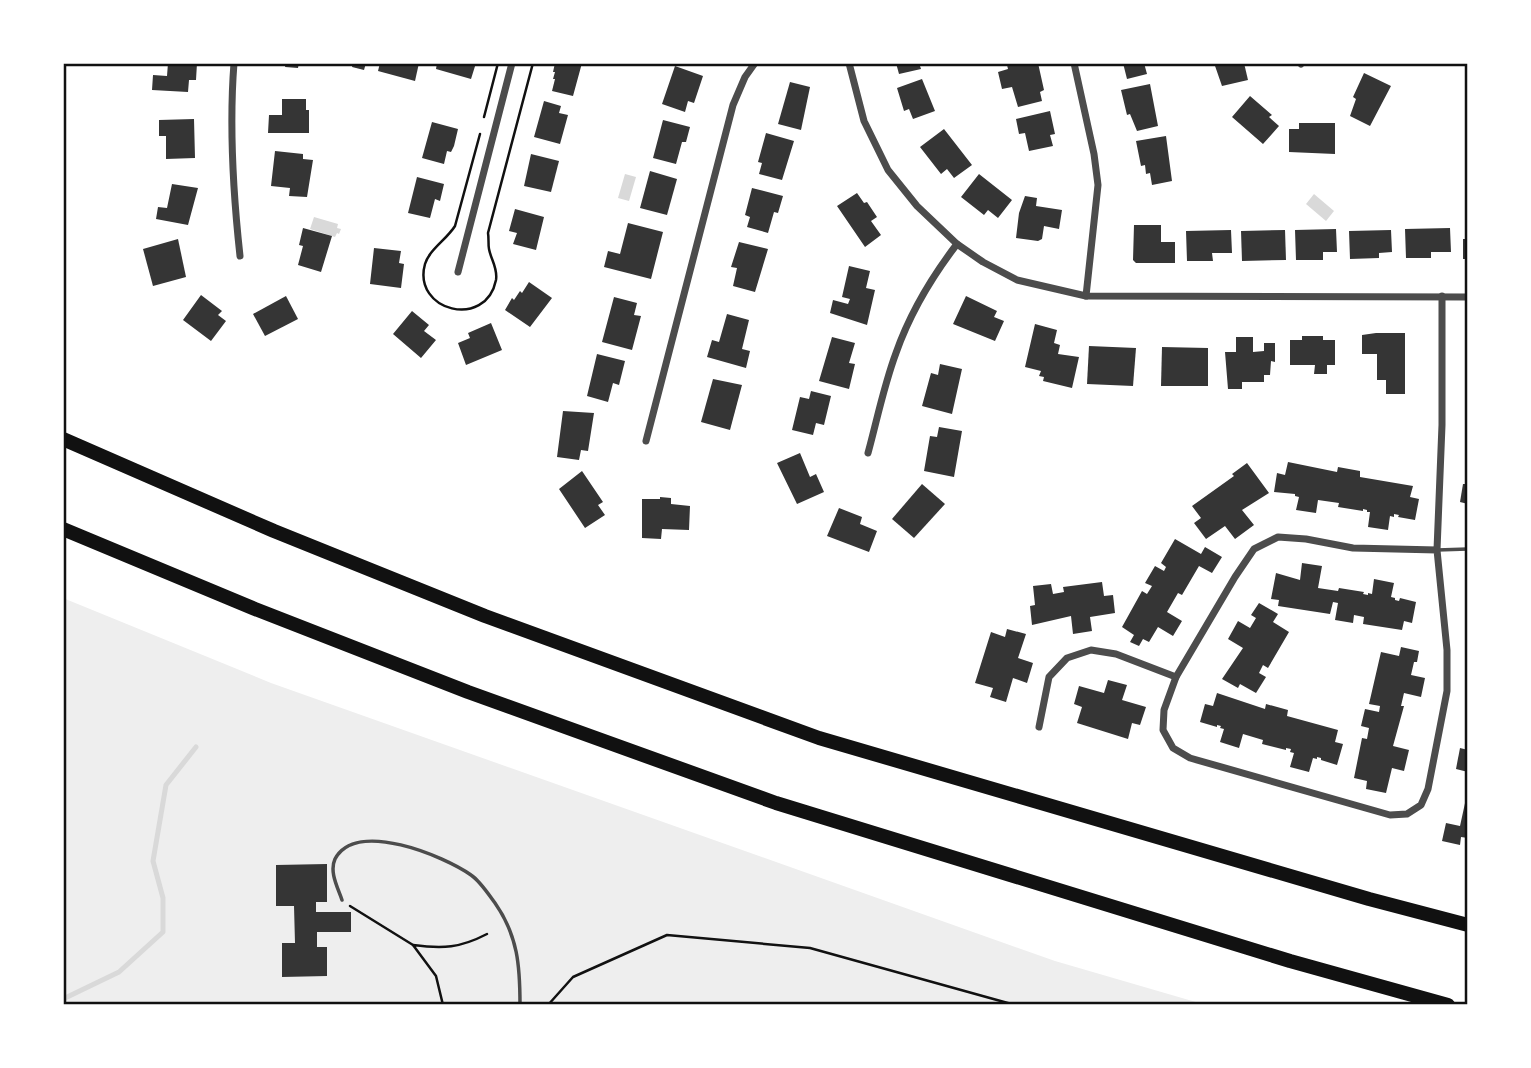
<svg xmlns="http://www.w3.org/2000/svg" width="1531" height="1068" font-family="'Roboto Condensed',sans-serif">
<rect width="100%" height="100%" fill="#fff"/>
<polygon fill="#eee" points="63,598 271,683 1055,961 1206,1005 63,1005"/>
<g fill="#d9d9d9">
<polygon points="625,174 636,177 629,201 618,198"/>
<polygon points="1314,194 1334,211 1326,221 1306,204"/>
<polygon points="314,217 338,224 337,228 341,229 339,234 337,233 335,237 310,229"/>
</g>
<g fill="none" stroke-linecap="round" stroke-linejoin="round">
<polyline stroke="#d9d9d9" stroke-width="5" points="63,999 119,972 163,932 163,898 153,861 166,785 196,747"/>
</g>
<g fill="#353535">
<polygon points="168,63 197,63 196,80 189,80 188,92 152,90 153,75 167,76"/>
<polygon points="286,63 299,63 298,68 285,67"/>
<polygon points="353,63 366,63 364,70 352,67"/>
<polygon points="380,63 419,63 415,81 378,71"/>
<polygon points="437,63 476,63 471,79 436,69"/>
<polygon points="555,63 582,63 573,96 552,91 555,79 553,79 555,72 553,72"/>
<polygon points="896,63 919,63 921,69 899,74"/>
<polygon points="1017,63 1038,63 1044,90 1040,92 1042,101 1018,107 1012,87 1002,89 998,72 1008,69 1007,65"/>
<polygon points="1123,63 1144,63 1147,74 1127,79"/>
<polygon points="1214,63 1244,63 1248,80 1222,86"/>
<polygon points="675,66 703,76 694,103 688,101 685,112 662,104"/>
<polygon points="1364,73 1391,86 1370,126 1350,116 1356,99 1353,97"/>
<polygon points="922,79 935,111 913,119 909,109 904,111 897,88"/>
<polygon points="790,82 810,87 801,130 778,124"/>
<polygon points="1150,84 1158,126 1137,131 1130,114 1127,115 1121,90"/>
<polygon points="1250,96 1272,115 1269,117 1279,126 1263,144 1232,117"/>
<polygon points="282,99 306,99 306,110 309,110 309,133 268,133 269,115 282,115"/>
<polygon points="544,101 561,106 559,113 568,115 560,144 534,137"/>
<polygon points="1050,111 1055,134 1050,135 1053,146 1029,151 1025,133 1019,134 1016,119"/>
<polygon points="194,119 195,158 166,159 166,136 159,136 159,120"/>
<polygon points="663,120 690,127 686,142 682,142 676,164 653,158"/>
<polygon points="432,122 458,129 454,146 451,152 447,151 444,164 422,158"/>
<polygon points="1299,123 1335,123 1335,154 1289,152 1289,129 1299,129"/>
<polygon points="944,129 972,165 954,178 947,169 941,174 920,147"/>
<polygon points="766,133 794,141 782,180 759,174 762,163 758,162"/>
<polygon points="1166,136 1172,181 1152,185 1150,173 1146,174 1145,165 1141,166 1136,141"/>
<polygon points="275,151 303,154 303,159 313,160 307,197 289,196 290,188 271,186"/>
<polygon points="531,154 559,161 551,192 524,186"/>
<polygon points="650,171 677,179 667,215 640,208"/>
<polygon points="979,174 1012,200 998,218 988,210 984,215 961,197"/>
<polygon points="417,177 444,184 440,201 435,199 430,218 408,213"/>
<polygon points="172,184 198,188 188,225 156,219 158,207 167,208"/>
<polygon points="752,188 783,196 778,213 774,212 768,233 747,227 750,217 745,215"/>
<polygon points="857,193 864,203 867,202 877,217 871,221 881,235 865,247 837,206"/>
<polygon points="1025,196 1037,198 1036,206 1062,210 1059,229 1044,226 1042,239 1038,241 1016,238 1019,213"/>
<polygon points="515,209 544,217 536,250 513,244 517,233 509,231"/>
<polygon points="628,223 663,232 651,279 604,267 608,251 620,254"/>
<polygon points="1134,225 1161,225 1161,242 1175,242 1175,263 1136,263 1133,260"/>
<polygon points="303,228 332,236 321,272 298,265 303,246 299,245"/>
<polygon points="1450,228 1451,252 1431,252 1431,258 1406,258 1405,229"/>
<polygon points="1336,229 1337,252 1323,252 1323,260 1296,260 1295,230"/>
<polygon points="1231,230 1232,253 1212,253 1213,261 1187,261 1186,231"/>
<polygon points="1285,230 1286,260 1242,261 1241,231"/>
<polygon points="1391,230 1392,252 1379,253 1379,258 1350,259 1349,231"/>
<polygon points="178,239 186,277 153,286 143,249"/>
<rect x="1463" y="239" width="5" height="20"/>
<polygon points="739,242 768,249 755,292 733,286 737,268 731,267"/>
<polygon points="374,248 401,251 399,263 404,264 401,288 370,284"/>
<polygon points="849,266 870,271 866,288 875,290 867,325 830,313 833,300 848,304 850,299 842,297"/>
<polygon points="529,282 552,298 530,327 505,310 512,298 514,300 520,291 522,293"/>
<polygon points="201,295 222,311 218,315 226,321 211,341 183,320"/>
<polygon points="286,296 298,319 265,336 253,314"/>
<polygon points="966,296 997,311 994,317 1004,321 995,341 953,324"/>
<polygon points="614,297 637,303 634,315 641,316 632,350 602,342"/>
<polygon points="412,311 429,325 424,331 436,340 421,358 393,334"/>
<polygon points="727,314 749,320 742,349 750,351 746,368 707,357 712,340 719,342"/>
<polygon points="491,323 502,350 466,365 458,343 470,338 468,333"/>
<polygon points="1035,324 1057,330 1054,343 1060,345 1058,354 1079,357 1072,388 1043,381 1044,377 1039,376 1041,371 1025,367"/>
<polygon points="1376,333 1405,333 1405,394 1386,394 1386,380 1377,380 1377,354 1362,354 1362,335"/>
<polygon points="1302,336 1323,336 1323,340 1335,340 1335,365 1327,365 1327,374 1314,374 1315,365 1290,365 1290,340 1302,340"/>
<polygon points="832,337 855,343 849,363 855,364 849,389 819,381"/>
<polygon points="1236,337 1253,337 1253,352 1264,351 1264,343 1275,343 1275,362 1271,361 1270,375 1264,375 1264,382 1242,382 1242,389 1228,389 1225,352 1236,352"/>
<polygon points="1089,346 1136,348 1133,386 1087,384"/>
<polygon points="1162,347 1208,348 1208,386 1161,386"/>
<polygon points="597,354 625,361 619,385 613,383 608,402 587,396"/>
<polygon points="940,364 962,369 952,414 922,406 931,373 938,375"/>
<polygon points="713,379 742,385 730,430 701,422"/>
<polygon points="811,391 831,396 824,425 816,423 813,435 792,430 800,397 809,399"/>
<polygon points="563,411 594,413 588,451 581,450 579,460 557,457"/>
<polygon points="939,427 962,431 954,477 924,471 930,436 937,437"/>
<polygon points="800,453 810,477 816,474 824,492 797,504 777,463"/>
<polygon points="1288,462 1337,472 1338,467 1360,471 1360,477 1413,486 1410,497 1419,499 1415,520 1398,517 1399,515 1394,514 1394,517 1390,516 1388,530 1368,527 1370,512 1367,512 1367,510 1363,509 1363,511 1338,507 1339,503 1318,500 1316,513 1296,510 1299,497 1295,496 1295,494 1274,492 1277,473 1285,475"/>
<polygon points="1247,463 1269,493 1242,510 1254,525 1235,539 1225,526 1206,539 1194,523 1201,518 1192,506 1234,476 1232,474"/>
<polygon points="582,471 603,502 598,505 605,515 585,528 559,489"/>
<polygon points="922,484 945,504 914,538 892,519"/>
<polygon points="1463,484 1468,484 1468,504 1460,502"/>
<polygon points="660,497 671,498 671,504 690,506 689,530 662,529 661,539 642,538 642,499 660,499"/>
<polygon points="839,508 862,517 860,524 877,531 869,552 827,536"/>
<polygon points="1175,539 1201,554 1205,547 1222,557 1212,573 1199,566 1182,595 1178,593 1167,612 1182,621 1173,636 1158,627 1149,642 1143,639 1139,646 1130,642 1134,635 1122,627 1142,591 1147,594 1152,586 1145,583 1155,566 1164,571 1166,567 1161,563"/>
<polygon points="1302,563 1322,566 1318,588 1338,591 1339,588 1364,592 1363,594 1368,595 1368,593 1372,594 1374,579 1394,583 1391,597 1395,598 1395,600 1399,601 1400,598 1416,602 1412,623 1404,621 1402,630 1363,624 1364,617 1354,615 1353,623 1335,620 1338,603 1333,602 1330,614 1278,606 1279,600 1271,599 1276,573 1300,580"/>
<polygon points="1102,582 1104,596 1113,595 1115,613 1090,617 1092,631 1073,634 1071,616 1032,625 1030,606 1035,605 1033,586 1051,584 1053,594 1064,592 1063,587"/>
<polygon points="1259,603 1278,614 1273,622 1289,632 1268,668 1263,665 1259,673 1266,677 1256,693 1240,684 1238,688 1222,679 1243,648 1228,639 1238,621 1250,628 1256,618 1251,615"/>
<polygon points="1007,629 1026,634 1018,658 1033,663 1027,683 1013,678 1006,702 990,697 993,688 975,683 991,632 1005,637"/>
<polygon points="1401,647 1419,651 1417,662 1414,662 1411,675 1425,678 1421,697 1404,693 1401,706 1404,706 1393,746 1409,750 1404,771 1392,768 1386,793 1366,789 1367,781 1354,778 1362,738 1367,739 1369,728 1361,726 1365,709 1379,712 1380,706 1369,704 1381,652 1399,656"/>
<polygon points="1108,680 1127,685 1122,700 1146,707 1140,725 1132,723 1128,739 1077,723 1082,707 1074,704 1079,686 1104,693"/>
<polygon points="1217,693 1265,709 1266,704 1288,710 1287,716 1338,730 1335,742 1343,744 1337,765 1321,760 1321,758 1317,757 1317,759 1313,758 1309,772 1290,767 1294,753 1290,752 1291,749 1286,748 1286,750 1262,744 1263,740 1243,734 1239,748 1220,742 1224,729 1220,728 1221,726 1217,725 1217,727 1200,722 1205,704 1213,706"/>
<polygon points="1460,748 1468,750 1468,772 1456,769"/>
<polygon points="1467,794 1468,838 1461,837 1460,845 1442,841 1446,823 1460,826"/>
<polygon points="327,864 327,902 316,902 316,912 351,912 351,932 317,932 317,947 327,947 327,976 282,977 282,943 295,943 294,906 276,906 276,865"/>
</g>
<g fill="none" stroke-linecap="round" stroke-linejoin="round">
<g stroke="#111" stroke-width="2.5">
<polyline points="484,117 498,63"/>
<path d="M480,134L455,226C447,239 429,250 425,264C412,311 486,330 496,280C498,268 491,260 489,249C488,244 489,238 488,233L533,63"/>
<polyline points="350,906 413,945"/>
<path d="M443,1005L436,976L413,945C443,949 460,948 487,934"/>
<polyline points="548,1005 573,977 667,935 810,948 1015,1005"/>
</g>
<g stroke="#4c4c4c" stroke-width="3.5">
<polyline points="1437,550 1468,549"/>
<path d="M342,900C338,888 329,872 335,859C356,819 444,856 471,875C480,881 489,895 495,903C518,936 520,966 520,1005"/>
</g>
<g stroke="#4c4c4c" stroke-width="7">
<path d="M234,63C229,127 233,192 240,256"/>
<polyline points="849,63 864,121 888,170 917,206 957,244 983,262 1017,280 1086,296 1468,297"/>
<polyline points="1074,63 1094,154 1098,185 1086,296"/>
<polyline points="1300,63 1301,64"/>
<polyline points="458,272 512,63"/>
<polyline points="646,441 733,105 745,77 755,63"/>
<path d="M868,453C877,420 884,385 896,353C910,313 931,278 957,244"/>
<polyline points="1437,550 1353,548 1306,539 1278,537 1254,549 1235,577 1176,677 1164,710 1163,730 1173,748 1190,758 1390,815 1407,814 1421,805 1428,789 1447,691 1447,650 1437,550 1442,425 1442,296"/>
<polyline points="1039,727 1049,677 1067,658 1091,650 1116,654 1176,677"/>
</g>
<g stroke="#111" stroke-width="14">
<polyline points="63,439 274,531 485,616 819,738 1369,899 1468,925"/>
<polyline points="63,529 255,609 468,692 776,803 1290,961 1448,1005"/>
</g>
</g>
<rect width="1531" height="1068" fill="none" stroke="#ffffff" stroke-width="130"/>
<rect x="65" y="65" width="1401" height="938" fill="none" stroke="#111" stroke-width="2.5"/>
</svg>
